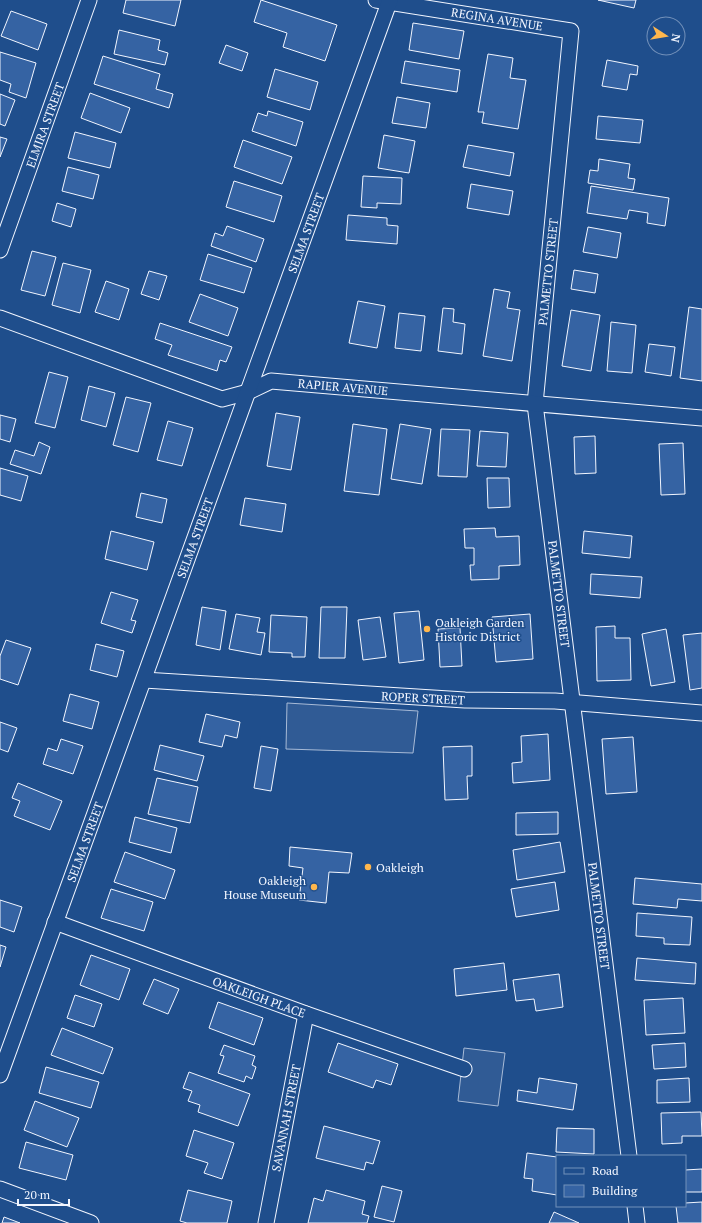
<svg xmlns="http://www.w3.org/2000/svg" width="702" height="1223" font-family="'PT Serif',serif">
<rect width="100%" height="100%" fill="#1f4e8c"/>
<g fill="#305b95" stroke="#a8bbd7">
<polygon points="287,703 418,711 413,753 286,749"/>
<polygon points="464,1048 505,1053 498,1106 458,1101"/>
</g>
<g fill="#3563a3" stroke="#f2f6ff">
<polygon points="126,0 181,0 175,26 123,13"/>
<polygon points="261,0 337,25 325,61 283,47 287,33 254,22"/>
<polygon points="598,0 636,0 634,8"/>
<polygon points="11,11 47,24 38,50 1,36"/>
<polygon points="413,23 464,31 459,59 409,50"/>
<polygon points="119,30 160,40 158,50 168,53 165,65 114,54"/>
<polygon points="226,45 248,53 242,71 219,63"/>
<polygon points="0,52 36,63 26,98 9,92 11,84 0,80"/>
<polygon points="488,54 513,58 510,78 526,80 518,129 482,123 484,112 478,112"/>
<polygon points="103,56 160,74 156,89 173,94 169,108 94,84"/>
<polygon points="607,60 638,66 637,75 630,74 627,90 602,86"/>
<polygon points="405,61 460,70 457,92 401,83"/>
<polygon points="275,69 318,82 310,110 267,97"/>
<polygon points="90,93 130,108 121,133 81,118"/>
<polygon points="0,94 15,100 5,126 0,124"/>
<polygon points="397,97 430,103 426,128 392,123"/>
<polygon points="268,111 303,122 296,146 252,131 258,113 267,116"/>
<polygon points="598,116 643,120 640,143 596,139"/>
<polygon points="75,132 116,143 110,168 68,158"/>
<polygon points="384,135 415,141 409,173 378,168"/>
<polygon points="0,137 7,139 0,157"/>
<polygon points="243,140 292,157 282,184 234,167"/>
<polygon points="468,145 514,153 510,176 463,167"/>
<polygon points="599,159 630,164 628,178 635,179 633,190 588,183 590,170 598,171"/>
<polygon points="68,167 99,175 93,199 62,191"/>
<polygon points="363,176 402,178 401,204 377,203 377,208 361,207"/>
<polygon points="234,181 282,196 274,222 226,207"/>
<polygon points="471,184 513,191 509,215 467,208"/>
<polygon points="591,186 669,198 665,226 647,223 648,213 629,210 627,219 587,213"/>
<polygon points="57,203 76,209 71,227 52,221"/>
<polygon points="348,215 387,218 387,225 398,226 397,244 346,240"/>
<polygon points="227,226 264,239 256,262 211,246 215,233 223,236"/>
<polygon points="588,227 621,233 617,258 583,252"/>
<polygon points="32,251 56,257 45,296 21,290"/>
<polygon points="208,254 252,268 244,293 200,280"/>
<polygon points="63,263 91,270 80,313 52,305"/>
<polygon points="574,270 598,274 595,293 571,289"/>
<polygon points="149,271 167,276 159,300 141,294"/>
<polygon points="106,281 129,289 119,320 95,312"/>
<polygon points="494,289 510,292 507,308 520,310 512,361 483,356"/>
<polygon points="200,294 238,308 228,336 189,322"/>
<polygon points="358,301 385,306 377,348 349,343"/>
<polygon points="689,307 702,309 702,381 680,378"/>
<polygon points="443,308 454,309 453,322 465,324 462,354 438,351"/>
<polygon points="571,310 600,315 591,371 562,366"/>
<polygon points="399,313 425,316 421,351 395,348"/>
<polygon points="611,322 636,325 632,373 607,371"/>
<polygon points="160,323 232,347 226,362 220,360 217,371 168,355 172,345 155,339"/>
<polygon points="649,344 675,347 671,376 645,372"/>
<polygon points="49,372 68,377 55,428 35,423"/>
<polygon points="89,386 115,393 106,427 81,420"/>
<polygon points="126,397 151,403 138,452 113,445"/>
<polygon points="276,413 300,417 291,470 267,466"/>
<polygon points="0,415 16,419 10,442 0,439"/>
<polygon points="168,421 193,428 182,466 157,460"/>
<polygon points="353,424 387,429 379,495 344,491"/>
<polygon points="400,424 431,429 422,484 391,479"/>
<polygon points="441,429 470,430 467,477 438,476"/>
<polygon points="480,431 508,433 506,467 477,466"/>
<polygon points="595,436 596,473 575,474 574,437"/>
<polygon points="39,442 50,447 41,474 10,464 15,450 34,456"/>
<polygon points="683,443 685,494 661,495 659,444"/>
<polygon points="0,468 28,476 21,501 0,495"/>
<polygon points="487,478 509,478 510,507 488,508"/>
<polygon points="141,493 167,499 162,523 136,517"/>
<polygon points="245,498 286,504 282,532 240,525"/>
<polygon points="495,528 496,537 519,536 520,565 499,566 499,579 471,580 470,565 474,565 474,548 465,548 464,529"/>
<polygon points="111,531 154,542 147,570 105,559"/>
<polygon points="584,531 632,536 630,558 582,553"/>
<polygon points="591,574 642,577 640,598 590,594"/>
<polygon points="111,592 138,600 131,620 136,621 132,633 101,623"/>
<polygon points="202,607 226,611 220,650 196,645"/>
<polygon points="321,607 347,607 345,658 319,658"/>
<polygon points="419,611 424,660 399,663 394,613"/>
<polygon points="236,614 260,618 257,632 265,633 261,655 229,649"/>
<polygon points="530,614 533,659 496,662 492,617"/>
<polygon points="271,615 307,617 305,657 292,657 292,653 269,652"/>
<polygon points="380,617 386,657 363,660 358,620"/>
<polygon points="615,626 615,638 630,638 631,680 597,681 596,627"/>
<polygon points="460,628 462,666 440,667 438,629"/>
<polygon points="666,629 675,682 651,686 642,634"/>
<polygon points="702,633 702,688 690,690 683,635"/>
<polygon points="6,640 31,648 18,685 0,679 0,656"/>
<polygon points="96,644 124,651 117,677 90,670"/>
<polygon points="70,694 99,702 92,729 63,721"/>
<polygon points="206,714 240,722 237,738 225,735 222,747 199,742"/>
<polygon points="0,722 17,728 8,752 0,749"/>
<polygon points="548,734 550,780 513,783 512,763 522,762 521,736"/>
<polygon points="633,737 637,792 606,794 602,739"/>
<polygon points="61,739 83,746 73,774 43,764 48,748 57,751"/>
<polygon points="160,745 204,756 197,781 154,770"/>
<polygon points="261,746 278,749 271,791 254,788"/>
<polygon points="472,746 472,776 467,776 468,799 445,800 443,747"/>
<polygon points="157,778 198,787 190,823 148,814"/>
<polygon points="18,783 62,801 50,830 14,816 20,801 12,798"/>
<polygon points="558,812 558,834 516,835 516,813"/>
<polygon points="135,817 177,828 171,853 129,842"/>
<polygon points="560,842 565,872 517,880 513,850"/>
<polygon points="290,847 352,853 349,873 329,872 326,903 299,900 303,868 289,866"/>
<polygon points="125,852 175,870 165,899 114,882"/>
<polygon points="635,878 702,884 702,901 678,899 677,908 633,904"/>
<polygon points="555,882 559,910 516,917 511,889"/>
<polygon points="111,889 153,902 144,931 101,918"/>
<polygon points="0,900 22,907 14,932 0,927"/>
<polygon points="637,913 692,917 690,945 664,944 664,938 636,936"/>
<polygon points="0,945 6,947 0,967"/>
<polygon points="91,955 130,969 119,1000 80,985"/>
<polygon points="637,958 696,963 695,984 635,980"/>
<polygon points="504,963 507,990 456,996 454,969"/>
<polygon points="559,974 563,1007 536,1011 534,999 516,1001 513,980"/>
<polygon points="154,979 179,989 168,1014 143,1004"/>
<polygon points="75,995 102,1004 94,1027 67,1018"/>
<polygon points="683,998 685,1033 646,1035 644,1000"/>
<polygon points="218,1002 263,1018 254,1045 209,1028"/>
<polygon points="62,1028 113,1048 103,1074 51,1055"/>
<polygon points="338,1043 398,1064 391,1085 376,1080 373,1088 328,1072"/>
<polygon points="685,1043 686,1067 654,1069 652,1045"/>
<polygon points="224,1045 255,1056 252,1065 256,1067 252,1079 246,1076 244,1082 218,1073 224,1056 220,1055"/>
<polygon points="46,1067 99,1082 91,1108 39,1093"/>
<polygon points="189,1072 250,1094 238,1126 198,1112 200,1105 188,1101 192,1091 183,1088"/>
<polygon points="539,1078 577,1084 573,1110 517,1101 518,1090 537,1093"/>
<polygon points="689,1078 690,1102 657,1103 657,1080"/>
<polygon points="35,1101 79,1118 67,1147 24,1130"/>
<polygon points="701,1112 702,1136 682,1136 682,1143 662,1144 661,1113"/>
<polygon points="324,1126 380,1141 373,1164 366,1162 364,1170 316,1158"/>
<polygon points="557,1128 594,1129 594,1154 556,1152"/>
<polygon points="194,1130 234,1143 222,1179 204,1173 208,1163 186,1156"/>
<polygon points="26,1142 73,1155 66,1180 19,1168"/>
<polygon points="527,1153 557,1157 557,1195 532,1191 533,1179 524,1178"/>
<polygon points="702,1169 702,1192 685,1192 685,1170"/>
<polygon points="382,1186 402,1191 394,1222 374,1217"/>
<polygon points="188,1190 232,1201 227,1223 187,1223 180,1221"/>
<polygon points="326,1190 365,1201 362,1214 369,1216 367,1223 308,1223 314,1198 323,1201"/>
<polygon points="702,1202 702,1223 678,1223 676,1206 685,1206 685,1203"/>
<polygon points="554,1212 579,1223 549,1223"/>
<polygon points="4,1217 20,1223 2,1223"/>
</g>
<g fill="none" stroke-linecap="round" stroke-linejoin="round">
<defs>
<g id="minor">
<polyline points="376,0 571,31 535,404 629,1156"/>
<polyline points="0,250 89,0"/>
<polyline points="0,318 222,399 248,392 271,381 702,418"/>
<polyline points="144,680 465,700 555,701 702,713"/>
<polyline points="55,922 306,1014 464,1069"/>
<polyline points="0,1075 390,0"/>
<polyline points="0,1189 91,1223"/>
<polyline points="635,1206 637,1223"/>
<polyline points="266,1223 306,1014"/>
</g>
</defs>
<use href="#minor" stroke="#f2f6ff" stroke-width="17"/>
<use href="#minor" stroke="#1f4e8c" stroke-width="15"/>
</g>
<g fill="#ffb74d" stroke="#1f4e8c" stroke-width="1.5">
<circle cx="427" cy="629" r="4"/>
<circle cx="368" cy="867" r="4"/>
<circle cx="314" cy="887" r="4"/>
</g>
<g text-anchor="middle" dominant-baseline="central" stroke-width="3" stroke-linejoin="round" paint-order="stroke">
<g font-size="12" fill="#f2f6ff" stroke="#1f4e8c">
<text transform="translate(497 19) rotate(9)">REGINA AVENUE</text>
<text transform="translate(45 125) rotate(-70)">ELMIRA STREET</text>
<text transform="translate(306 233) rotate(-70)">SELMA STREET</text>
<text transform="translate(548 272) rotate(-84)">PALMETTO STREET</text>
<text transform="translate(343 387) rotate(5)">RAPIER AVENUE</text>
<text transform="translate(195 538) rotate(-70)">SELMA STREET</text>
<text transform="translate(559 594) rotate(83)">PALMETTO STREET</text>
<text transform="translate(423 698) rotate(3)">ROPER STREET</text>
<text transform="translate(85 842) rotate(-70)">SELMA STREET</text>
<text transform="translate(599 916) rotate(83)">PALMETTO STREET</text>
<text transform="translate(259 997) rotate(20)">OAKLEIGH PLACE</text>
<text transform="translate(286 1118) rotate(-79)">SAVANNAH STREET</text>
</g>
<g font-size="12" fill="#f2f6ff" stroke="#1f4e8c" text-anchor="start">
<text x="435" y="622">Oakleigh Garden<tspan x="435" dy="14">Historic District</tspan></text>
<text x="376" y="867">Oakleigh</text>
<text x="306" y="880" text-anchor="end">Oakleigh<tspan x="306" dy="14">House Museum</tspan></text>
</g>
</g>
<rect x="556" y="1155" width="130" height="52" fill="#1f4e8c" stroke="#7391ba"/>
<rect x="564" y="1168" width="20" height="6" fill="#1f4e8c" stroke="#7391ba"/>
<text x="592" y="1175" font-size="12" fill="#f2f6ff">Road</text>
<rect x="564" y="1185" width="20" height="12" fill="#3563a3" stroke="#7391ba"/>
<text x="592" y="1195" font-size="12" fill="#f2f6ff">Building</text>
<g transform="translate(666 36) rotate(102)"><circle r="19" fill="#1f4e8c" stroke="#7391ba"/>
<path d="M0-3L7 15L0 10L-7 15Z" fill="#ffb74d"/>
<text y="-6" font-size="11" font-weight="bold" text-anchor="middle" fill="#f2f6ff">N</text>
</g>
<path d="M18 1199v6h51v-6" fill="none" stroke="#f2f6ff" stroke-width="2"/>
<text x="24" y="1199" font-size="12" fill="#f2f6ff" stroke="#1f4e8c" stroke-width="3" paint-order="stroke">20 m</text>
</svg>
